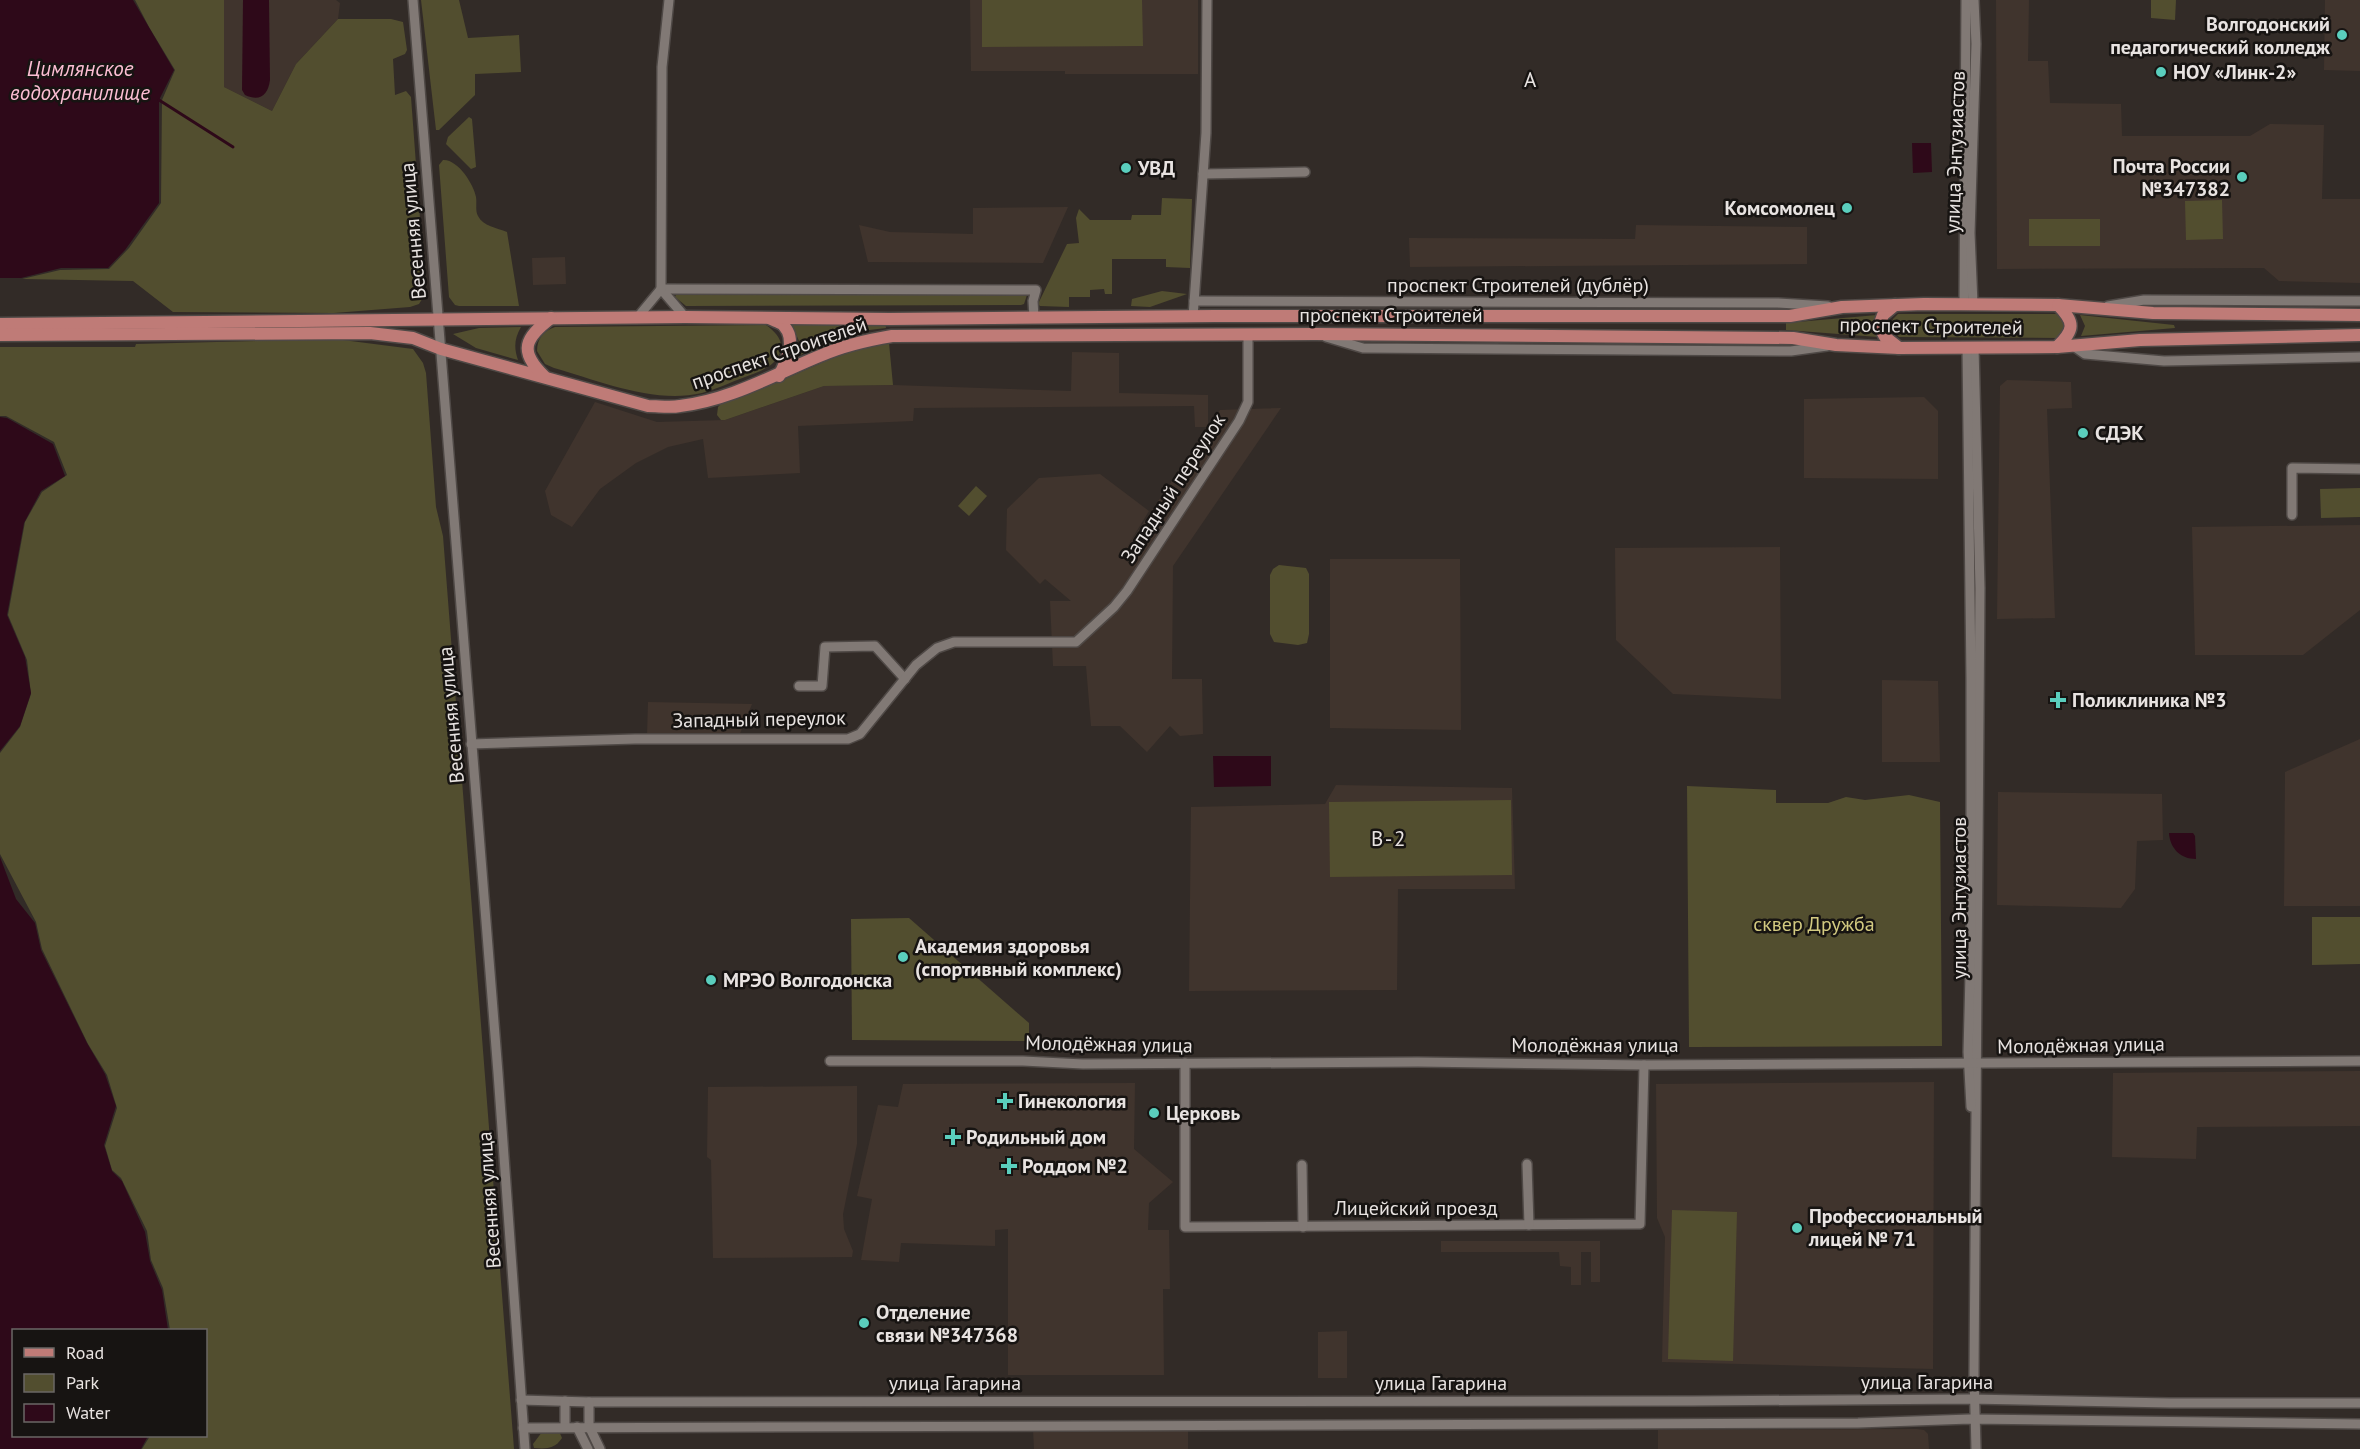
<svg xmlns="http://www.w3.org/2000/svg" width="2360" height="1449" font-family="'PT Sans',sans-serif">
<rect width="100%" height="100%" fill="#322b27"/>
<g fill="#40342d">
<polygon points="224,0 336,0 340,3 338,19 296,64 272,111 224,87"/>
<polygon points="970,0 1198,0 1198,74 1065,74 1065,71 971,71"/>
<polygon points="1996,0 2029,0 2028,61 2048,61 2050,103 2121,104 2122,136 2250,136 2270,124 2324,125 2322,199 2360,199 2360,283 2279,281 2264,268 1997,269"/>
<polygon points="2325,0 2360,0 2360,71 2324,70"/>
<polygon points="1068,207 1043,263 868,262 859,225 890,232 973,234 973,208"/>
<polygon points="1636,225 1807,227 1807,264 1410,267 1409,238 1635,239"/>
<polygon points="565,257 566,284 533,285 532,258"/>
<polygon points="1072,352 1119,353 1119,393 1208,395 1208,427 1195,427 1194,406 914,408 913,421 798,426 800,473 708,478 703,439 668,447 636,463 600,489 572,527 551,515 545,491 595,402 657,422 725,420 824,386 893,385 1071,391"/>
<polygon points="2007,380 2071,382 2072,408 2047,409 2055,618 1997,619 2000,386"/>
<polygon points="1924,397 1938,411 1938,479 1804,478 1804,399"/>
<polygon points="1281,408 1173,566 1172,679 1202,679 1203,734 1180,736 1170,726 1147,752 1120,726 1091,726 1086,666 1053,666 1050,601 1071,601 1045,579 1040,584 1006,550 1007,509 1039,478 1100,474 1149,511 1127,547 1220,410"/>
<polygon points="2360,525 2360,610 2303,655 2195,655 2192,527"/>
<polygon points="1780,547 1781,699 1673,694 1616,640 1615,548"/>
<polygon points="1330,559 1460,559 1461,730 1330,728"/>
<polygon points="1882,680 1938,681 1940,762 1882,762"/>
<polygon points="648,702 752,704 739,736 647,736"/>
<polygon points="2360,739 2360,906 2284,906 2285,772"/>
<polygon points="1336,785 1512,788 1515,889 1398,889 1397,990 1189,991 1191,807 1325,804"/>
<polygon points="1998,792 2162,794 2163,840 2137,841 2135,889 2121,908 1997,905"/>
<polygon points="2360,1071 2360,1126 2197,1127 2196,1159 2112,1157 2113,1073"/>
<polygon points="1934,1082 1933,1369 1662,1362 1665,1237 1657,1218 1656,1084"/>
<polygon points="1135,1083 1134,1149 1173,1182 1149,1203 1148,1230 1169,1230 1170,1289 1163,1289 1164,1375 1008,1375 1008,1229 995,1230 995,1246 901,1243 899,1262 861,1260 872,1199 857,1196 878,1105 898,1107 903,1084"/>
<polygon points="857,1086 857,1144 843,1214 844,1229 853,1251 852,1257 713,1258 711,1160 707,1157 708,1087"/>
<polygon points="1441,1241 1600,1241 1600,1282 1591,1282 1591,1252 1581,1252 1581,1285 1571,1285 1571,1267 1560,1266 1559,1252 1441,1252"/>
<polygon points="1347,1331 1347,1378 1318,1378 1318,1332"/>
<polygon points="1033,1429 1188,1430 1188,1449 1034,1449"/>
<polygon points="1917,1429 1924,1430 1928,1434 1929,1449 1658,1449 1658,1430"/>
</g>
<g fill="#524e2f">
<polygon points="135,0 224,0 224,87 272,111 296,64 338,19 391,19 403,22 407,50 405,54 393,59 395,95 406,91 411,97 425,286 424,296 419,304 410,307 334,313 173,312 133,281 22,279 60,270 109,269 129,248 161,203 162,100 175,70 149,27"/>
<polygon points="421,0 459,0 468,38 519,35 521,72 475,74 475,95 439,130 436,130"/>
<polygon points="982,0 1142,0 1143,46 982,47"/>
<polygon points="2151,0 2176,0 2175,20 2151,18"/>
<polygon points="469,117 472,119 476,167 471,169 446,144 448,137"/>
<path d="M443,160C458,159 474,185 476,197C477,203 475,211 478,216C483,226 497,228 507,232L519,306H459L455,305L449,297L439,165Z"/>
<polygon points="1162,198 1192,199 1190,268 1166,267 1166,259 1112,259 1112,294 1105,294 1104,289 1090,290 1090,297 1069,297 1069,307 1040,306 1038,304 1067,244 1079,243 1076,218 1079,209 1090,220 1131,220 1132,215 1161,215"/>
<polygon points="2222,200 2223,239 2186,240 2185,201"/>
<rect x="2029" y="219" width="71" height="27"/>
<polygon points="1162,291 1187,294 1150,307 1131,306 1132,299"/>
<polygon points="677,292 1025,293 1027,295 1024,304 1021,305 686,306 675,297"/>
<polygon points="1898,314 2056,314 2064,318 2066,327 2058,338 1899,337 1891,328 1893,319"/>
<polygon points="1877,315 1878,337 1786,330 1786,323"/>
<polygon points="2080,315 2174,325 2175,328 2081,336 2085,326"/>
<polygon points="885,322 886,328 861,331 795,357 799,341 791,323"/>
<path d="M766,325C777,333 785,342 779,355C773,368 757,372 745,377C731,382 717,389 702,393C653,404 600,381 554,368L545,364L537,351C537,339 543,331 555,327Z"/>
<path d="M521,327C514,339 514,348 518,360L476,348L453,334L479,328Z"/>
<polygon points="335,339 413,349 423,363 426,373 436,507 443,536 514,1449 142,1449 150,1436 206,1436 206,1330 170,1330 163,1288 151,1260 147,1231 121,1178 112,1170 105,1146 117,1108 107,1075 88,1044 42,949 36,922 0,854 0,753 20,727 31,694 27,660 8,615 25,522 42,492 67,475 54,442 6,416 0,416 0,347 135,347 136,344"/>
<polygon points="889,343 893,385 824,386 725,420 721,420 717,415 718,407 722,403 764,388 858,347"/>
<polygon points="976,486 987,496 969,516 958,506"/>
<polygon points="2360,488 2360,517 2321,518 2320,489"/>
<polygon points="1279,565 1306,568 1309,574 1309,634 1307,643 1298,645 1274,642 1270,634 1270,575 1273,569"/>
<polygon points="1687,786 1776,790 1776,803 1828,803 1846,797 1865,800 1909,795 1940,802 1942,1046 1689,1047"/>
<polygon points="1511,800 1512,875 1330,877 1329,802"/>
<polygon points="2312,917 2360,917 2360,964 2312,965"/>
<polygon points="909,918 1029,1023 1029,1041 852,1040 851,919"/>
<polygon points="1672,1210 1737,1212 1733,1361 1668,1359"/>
<path d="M558,1429L562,1438C555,1449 546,1449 534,1448L533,1444L542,1432Z"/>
</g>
<g fill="#2e0919">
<polygon points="0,0 133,0 174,70 159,100 159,203 125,250 108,268 61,268 21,278 0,278"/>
<path d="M243,0H269L270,80C268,95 260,102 245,95L242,90Z"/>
<polygon points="1912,143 1931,143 1932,172 1913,173"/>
<polygon points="0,417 7,418 53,444 65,476 41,491 24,523 7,615 25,657 31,693 20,726 0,751"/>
<polygon points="1213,756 1271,756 1271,786 1214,787"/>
<path d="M2169,833H2193L2195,836L2196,859C2180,859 2170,848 2169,833Z"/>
<polygon points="0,857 16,899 35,923 41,950 87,1043 105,1074 116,1106 104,1145 112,1171 122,1181 145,1232 150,1261 162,1290 168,1330 14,1330 14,1436 148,1436 141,1449 0,1449"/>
</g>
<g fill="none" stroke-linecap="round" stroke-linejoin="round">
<polyline stroke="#2e0919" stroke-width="3" points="159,100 233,147"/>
<defs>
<g id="minor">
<polyline points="413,0 498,1073 525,1449"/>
<polyline points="1203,174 1305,172"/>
<polyline points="661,289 1036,290 1033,301 1034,317"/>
<polyline points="661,289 685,317"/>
<polyline points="1194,301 1778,303 1828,306"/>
<polyline points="1964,304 1966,0"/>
<polyline points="1973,304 1970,233 1976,44 1974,0"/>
<polyline points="2108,306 2144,300 2360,301"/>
<polyline points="1193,317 1206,133 1207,0"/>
<polyline points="637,318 661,289 662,67 669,0"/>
<polyline points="1326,337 1363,348 1791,351 1827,346"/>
<polyline points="2072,345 2085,354 2164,361 2360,357"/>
<polyline points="1974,347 1980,588 1974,1375 1976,1449"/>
<polyline points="1967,348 1971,679 1971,936 1968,1052 1971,1107"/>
<polyline points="2292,515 2292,468 2360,469"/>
<polyline points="799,686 822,686 825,647 875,646 905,679"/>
<polyline points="471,744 635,739 848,739 860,734 916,665 937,648 954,642 1076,642 1114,607 1127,591 1239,421 1248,402 1248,335"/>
<polyline points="830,1061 1023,1061 1083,1064 1418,1062 1644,1065 2360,1061"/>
<polyline points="1185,1063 1185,1227 1640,1224 1644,1065"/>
<polyline points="1527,1164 1529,1225"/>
<polyline points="1302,1165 1303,1227"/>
<polyline points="521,1400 589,1402 1692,1401 1970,1399 2170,1403 2360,1403"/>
<polyline points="565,1401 565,1426"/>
<polyline points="589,1402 589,1426 600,1449"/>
<polyline points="577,1427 588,1449"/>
<polyline points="523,1428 1858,1423 1970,1419 2360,1424"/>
</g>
<g id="major">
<polyline points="1895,305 1883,315 1879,326 1885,337 1899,348"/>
<path d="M771,319C775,321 782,323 784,326C797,340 786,362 779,376"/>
<polyline points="0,324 685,317 890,319 1215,316 1790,316 1842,307 1924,304 2058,305 2153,313 2360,315"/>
<path d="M0,335L370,333L413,338L441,349L648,406C659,406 670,408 680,406C731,400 775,374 822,355C845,345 868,340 892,336L1315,334L1793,338L1836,345L1899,348L2057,347L2140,340L2360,335"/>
<path d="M2057,347C2075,329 2075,323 2058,305"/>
<path d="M544,376C518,351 525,338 551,318"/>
</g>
</defs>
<use href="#minor" stroke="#4f4946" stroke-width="12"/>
<use href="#major" stroke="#4f4946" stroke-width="15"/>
<use href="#minor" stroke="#817975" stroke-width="9"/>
<use href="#major" stroke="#bf7b77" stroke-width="12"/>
</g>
<g fill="#5acebd" stroke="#171412" stroke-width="2">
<circle cx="2342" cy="35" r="6"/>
<circle cx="2161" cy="72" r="6"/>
<circle cx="1126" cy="168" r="6"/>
<circle cx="2242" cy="177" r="6"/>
<circle cx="1847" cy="208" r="6"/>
<circle cx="2083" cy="433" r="6"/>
<path d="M2055 691h6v6h6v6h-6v6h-6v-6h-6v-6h6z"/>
<circle cx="903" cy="957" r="6"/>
<circle cx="711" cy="980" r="6"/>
<path d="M1002 1092h6v6h6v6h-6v6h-6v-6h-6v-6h6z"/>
<circle cx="1154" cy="1113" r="6"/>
<path d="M950 1128h6v6h6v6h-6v6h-6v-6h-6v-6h6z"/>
<path d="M1006 1157h6v6h6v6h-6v6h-6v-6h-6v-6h6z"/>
<circle cx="1797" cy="1228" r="6"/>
<circle cx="864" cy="1323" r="6"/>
</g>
<g text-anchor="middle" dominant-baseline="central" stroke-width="5" stroke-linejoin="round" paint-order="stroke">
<g font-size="20" font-weight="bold" fill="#e8e3e1" stroke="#171412" text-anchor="start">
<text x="2330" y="24" text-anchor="end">Волгодонский<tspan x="2330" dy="23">педагогический колледж</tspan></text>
<text x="2173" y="72">НОУ «Линк-2»</text>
<text x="2230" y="166" text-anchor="end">Почта России<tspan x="2230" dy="23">№347382</tspan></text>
<text x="1138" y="168">УВД</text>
<text x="1835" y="208" text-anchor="end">Комсомолец</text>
<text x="2095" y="433">СДЭК</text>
<text x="2072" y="700">Поликлиника №3</text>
<text x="915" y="946">Академия здоровья<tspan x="915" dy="23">(спортивный комплекс)</tspan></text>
<text x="723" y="980">МРЭО Волгодонска</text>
<text x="1018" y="1101">Гинекология</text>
<text x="1166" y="1113">Церковь</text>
<text x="966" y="1137">Родильный дом</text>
<text x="1022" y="1166">Роддом №2</text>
<text x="1809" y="1216">Профессиональный<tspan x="1809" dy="23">лицей № 71</tspan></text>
<text x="876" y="1312">Отделение<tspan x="876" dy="23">связи №347368</tspan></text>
</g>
<g font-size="20" fill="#e8e3e1" stroke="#171412">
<text transform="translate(1955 152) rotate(-88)">улица Энтузиастов</text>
<text transform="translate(413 231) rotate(-95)">Весенняя улица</text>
<text x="1518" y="285">проспект Строителей (дублёр)</text>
<text x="1391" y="315">проспект Строителей</text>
<text transform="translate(1931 326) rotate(1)">проспект Строителей</text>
<text transform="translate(779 353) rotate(-19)">проспект Строителей</text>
<text transform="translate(1173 488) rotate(-57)">Западный переулок</text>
<text transform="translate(451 715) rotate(-95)">Весенняя улица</text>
<text transform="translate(759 719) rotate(-1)">Западный переулок</text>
<text transform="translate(1959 898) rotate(-90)">улица Энтузиастов</text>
<text transform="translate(1109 1044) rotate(1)">Молодёжная улица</text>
<text x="1595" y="1045">Молодёжная улица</text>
<text transform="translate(2081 1045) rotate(-1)">Молодёжная улица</text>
<text transform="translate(489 1200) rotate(-94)">Весенняя улица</text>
<text x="1416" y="1208">Лицейский проезд</text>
<text x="1927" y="1382">улица Гагарина</text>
<text x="955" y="1383">улица Гагарина</text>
<text x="1441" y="1383">улица Гагарина</text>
</g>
<g font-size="20" fill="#d3ca81" stroke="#171412">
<text x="1814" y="924">сквер Дружба</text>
</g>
<g font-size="21" font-style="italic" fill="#fcbed3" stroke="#171412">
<text x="80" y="68">Цимлянское<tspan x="80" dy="24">водохранилище</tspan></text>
</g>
<g font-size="21" letter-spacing="1.5" fill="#e8e3e1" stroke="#171412">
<text x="1531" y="79">А</text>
<text x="1389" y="838">В-2</text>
</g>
</g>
<rect x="12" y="1329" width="195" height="108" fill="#171412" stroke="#6b6765" stroke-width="1.5"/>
<rect x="24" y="1348" width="30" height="9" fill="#bf7b77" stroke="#6b6765" stroke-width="1.5"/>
<text x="66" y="1359" font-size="18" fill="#e8e3e1">Road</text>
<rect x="24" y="1374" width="30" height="18" fill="#524e2f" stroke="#6b6765" stroke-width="1.5"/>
<text x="66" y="1389" font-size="18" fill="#e8e3e1">Park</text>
<rect x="24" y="1404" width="30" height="18" fill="#2e0919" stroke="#6b6765" stroke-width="1.5"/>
<text x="66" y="1419" font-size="18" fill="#e8e3e1">Water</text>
</svg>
